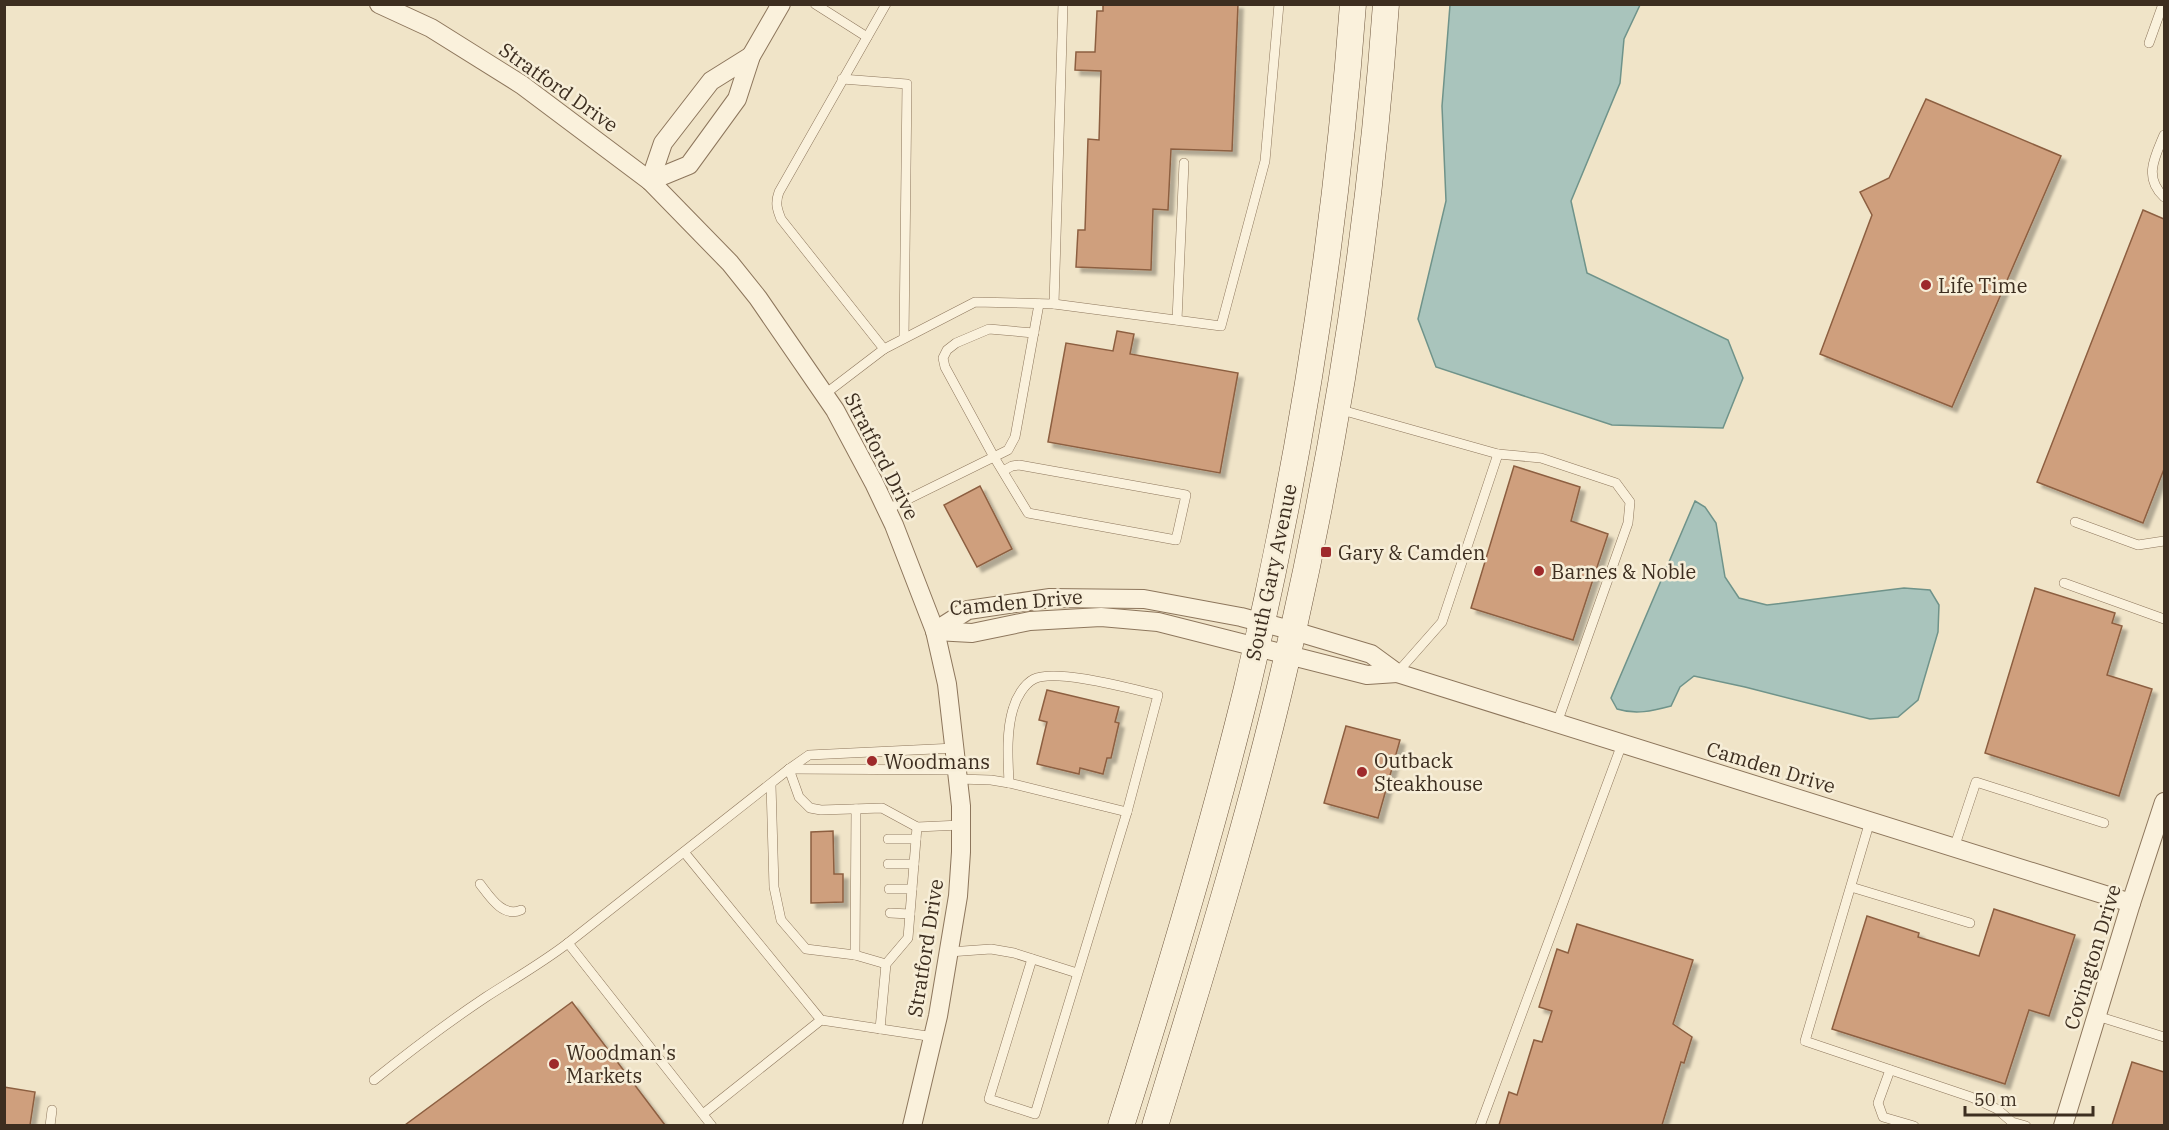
<svg xmlns="http://www.w3.org/2000/svg" width="2169" height="1130" font-family="'IBM Plex Serif',serif">
<defs>
<filter id="shadow"><feDropShadow dx="5" dy="5" stdDeviation="1.5" flood-color="#0004"/></filter>
</defs>
<rect width="100%" height="100%" fill="#f0e4c8"/>
<g fill="#a9c4bc" stroke="#6f938a" stroke-width="1.5">
<polygon points="1450,5 1640,5 1624,39 1620,83 1571,201 1587,273 1728,340 1743,378 1723,428 1612,425 1436,367 1418,319 1446,201 1442,106"/>
<path d="M1695,501L1705,507L1716,523L1725,577L1739,598L1767,605L1904,588L1930,590L1939,605L1938,632L1918,700L1898,717L1870,719L1745,687L1694,676L1680,687L1671,706C1652,711 1636,715 1617,709L1611,698Z"/>
</g>
<g fill="#cf9f7d" stroke="#8d5f41" stroke-width="1.5" filter="url(#shadow)">
<polygon points="1103,4 1238,4 1232,151 1171,149 1168,210 1153,209 1151,270 1076,267 1078,230 1085,230 1088,139 1099,140 1101,71 1075,70 1076,52 1095,52 1097,11 1103,11"/>
<polygon points="1926,99 2061,156 1952,407 1820,354 1872,215 1860,192 1889,178"/>
<polygon points="2143,210 2164,219 2164,469 2143,523 2037,482"/>
<polygon points="1117,331 1134,334 1130,354 1238,373 1220,473 1048,442 1066,343 1113,351"/>
<polygon points="1514,466 1580,487 1571,521 1608,534 1573,640 1471,608"/>
<polygon points="980,486 1012,549 977,567 944,505"/>
<polygon points="2035,588 2115,613 2112,623 2122,626 2107,675 2152,689 2119,796 1985,753"/>
<polygon points="1047,690 1119,707 1115,722 1119,723 1111,758 1107,758 1103,774 1080,768 1079,774 1037,764 1047,722 1039,720"/>
<polygon points="1346,726 1400,740 1378,818 1324,803"/>
<polygon points="833,831 834,874 843,874 843,902 811,903 811,832"/>
<polygon points="1994,909 2075,935 2049,1016 2029,1010 2005,1084 1832,1029 1867,916 1919,933 1918,937 1979,956"/>
<polygon points="1577,924 1693,960 1673,1024 1692,1037 1684,1063 1681,1062 1662,1125 1499,1125 1509,1092 1517,1095 1534,1040 1542,1042 1552,1011 1539,1007 1557,949 1568,953"/>
<polygon points="572,1002 665,1125 405,1125"/>
<polygon points="2132,1062 2164,1072 2164,1125 2112,1125"/>
<polygon points="4,1087 35,1092 30,1125 4,1125"/>
</g>
<g fill="none" stroke-linecap="round" stroke-linejoin="round">
<defs>
<g id="lane">
<polyline points="815,4 867,37"/>
<polyline points="2149,43 2163,4"/>
<polyline points="842,79 907,84 904,338"/>
<path d="M2164,135C2155,157 2143,177 2164,197"/>
<polyline points="1054,304 1063,4"/>
<polyline points="1177,320 1184,163"/>
<polyline points="884,349 975,302 1054,304 1221,326 1265,161 1279,4"/>
<path d="M825,394L884,349L781,219C777,209 775,203 779,192L886,4"/>
<polyline points="1338,409 1498,454 1541,458 1616,483 1630,502 1628,523 1557,723"/>
<polyline points="1003,471 1012,466 1019,465 1186,495 1176,540 1028,513 994,457 945,367 943,358 947,350 956,343 989,329 1034,333"/>
<polyline points="886,510 1008,450 1015,437 1039,304"/>
<polyline points="2075,522 2138,545 2164,541"/>
<polyline points="2064,583 2164,619"/>
<polyline points="1397,673 1442,622 1498,454"/>
<polyline points="789,769 809,755 955,748"/>
<polyline points="789,769 958,770"/>
<polyline points="958,779 991,780 1009,783 1127,812 1035,1114 989,1099 1032,959"/>
<path d="M1009,783C1008,760 1006,732 1013,709C1016,698 1024,684 1034,679C1056,668 1132,689 1158,695L1127,812"/>
<polyline points="771,785 774,887 781,920 806,949 855,955 886,964"/>
<polyline points="1870,821 1805,1041 1971,1097 1997,1109 2012,1122 2026,1126"/>
<polyline points="888,839 916,839"/>
<polyline points="1954,848 1976,782 2104,823"/>
<polyline points="684,852 821,1020 934,1037"/>
<polyline points="888,864 914,864"/>
<path d="M480,884C490,897 503,918 521,910"/>
<polyline points="1851,887 1970,923"/>
<polyline points="889,889 912,889"/>
<polyline points="890,913 910,914"/>
<polyline points="949,952 991,949 1014,953 1077,973"/>
<polyline points="855,955 856,809"/>
<polyline points="2097,1016 2164,1037"/>
<polyline points="880,1029 886,964 908,938 917,827"/>
<polyline points="1890,1070 1878,1103 1883,1117 1914,1126"/>
<path d="M374,1080C410,1051 447,1023 486,997C514,979 542,963 568,943"/>
<polyline points="703,1114 821,1020"/>
<polyline points="50,1126 52,1110"/>
<polyline points="712,1126 568,943 789,769 799,797 810,808 821,810 882,808 917,827 961,825"/>
<polyline points="1480,1126 1622,744"/>
</g>
<g id="street">
<polyline points="379,4 431,28 522,85 650,181 730,263 758,298 835,410 874,483 894,525 935,631 947,684 961,806 961,852 958,896 938,1016 912,1126"/>
<polyline points="650,181 689,165 737,99 751,56 781,4"/>
<polyline points="650,181 663,143 711,81 751,56"/>
<polyline points="935,631 968,610 1050,598 1144,599 1241,617 1294,631 1371,654 1397,673 2131,903"/>
<polyline points="935,631 972,633 1030,621 1101,617 1158,622 1367,675 1397,673"/>
<polyline points="2063,1126 2131,903 2164,802"/>
</g>
<g id="secondary">
<path d="M1121,1126C1167,981 1211,835 1247,688C1300,464 1336,234 1353,4"/>
<path d="M1155,1126C1205,962 1256,799 1293,631C1339,426 1371,215 1386,4"/>
</g>
</defs>
<use href="#lane" stroke="#8d765c" stroke-width="10"/>
<use href="#street" stroke="#8d765c" stroke-width="20"/>
<use href="#secondary" stroke="#6f573f" stroke-width="27"/>
<use href="#lane" stroke="#faf1dc" stroke-width="9"/>
<use href="#street" stroke="#faf1dc" stroke-width="18"/>
<use href="#secondary" stroke="#faf1dc" stroke-width="26"/>
</g>
<g fill="#9e2a2b" stroke="#f7eed8" stroke-width="2">
<circle cx="1926" cy="285" r="6"/>
<rect x="1320" y="546" width="12" height="12" rx="3"/>
<circle cx="1539" cy="571" r="6"/>
<circle cx="872" cy="761" r="6"/>
<circle cx="1362" cy="772" r="6"/>
<circle cx="554" cy="1064" r="6"/>
</g>
<g text-anchor="middle" dominant-baseline="central" stroke-width="5" stroke-linejoin="round" paint-order="stroke">
<g font-size="20" fill="#3d2e20" stroke="#f7eed8">
<text transform="translate(559 87) rotate(35)">Stratford Drive</text>
<text transform="translate(882 456) rotate(63)">Stratford Drive</text>
<text transform="translate(1271 572) rotate(-78)">South Gary Avenue</text>
<text transform="translate(1016 602) rotate(-5)">Camden Drive</text>
<text transform="translate(1771 767) rotate(17)">Camden Drive</text>
<text transform="translate(925 948) rotate(-81)">Stratford Drive</text>
<text transform="translate(2092 957) rotate(-73)">Covington Drive</text>
</g>
<g font-size="20" fill="#3d2e20" stroke="#f7eed8" text-anchor="start">
<text x="1938" y="285">Life Time</text>
<text x="1338" y="552">Gary &amp; Camden</text>
<text x="1551" y="571">Barnes &amp; Noble</text>
<text x="1374" y="760">Outback<tspan x="1374" dy="23">Steakhouse</tspan></text>
<text x="884" y="761">Woodmans</text>
<text x="566" y="1052">Woodman's<tspan x="566" dy="23">Markets</tspan></text>
</g>
</g>
<rect width="2169" height="1130" fill="none" stroke="#3d2e20" stroke-width="12"/>
<path d="M1965 1106v9h128v-9" fill="none" stroke="#3d2e20" stroke-width="3"/>
<text x="1974" y="1106" font-size="18" fill="#3d2e20" stroke="#f7eed8" stroke-width="4.5" paint-order="stroke">50 m</text>
</svg>
